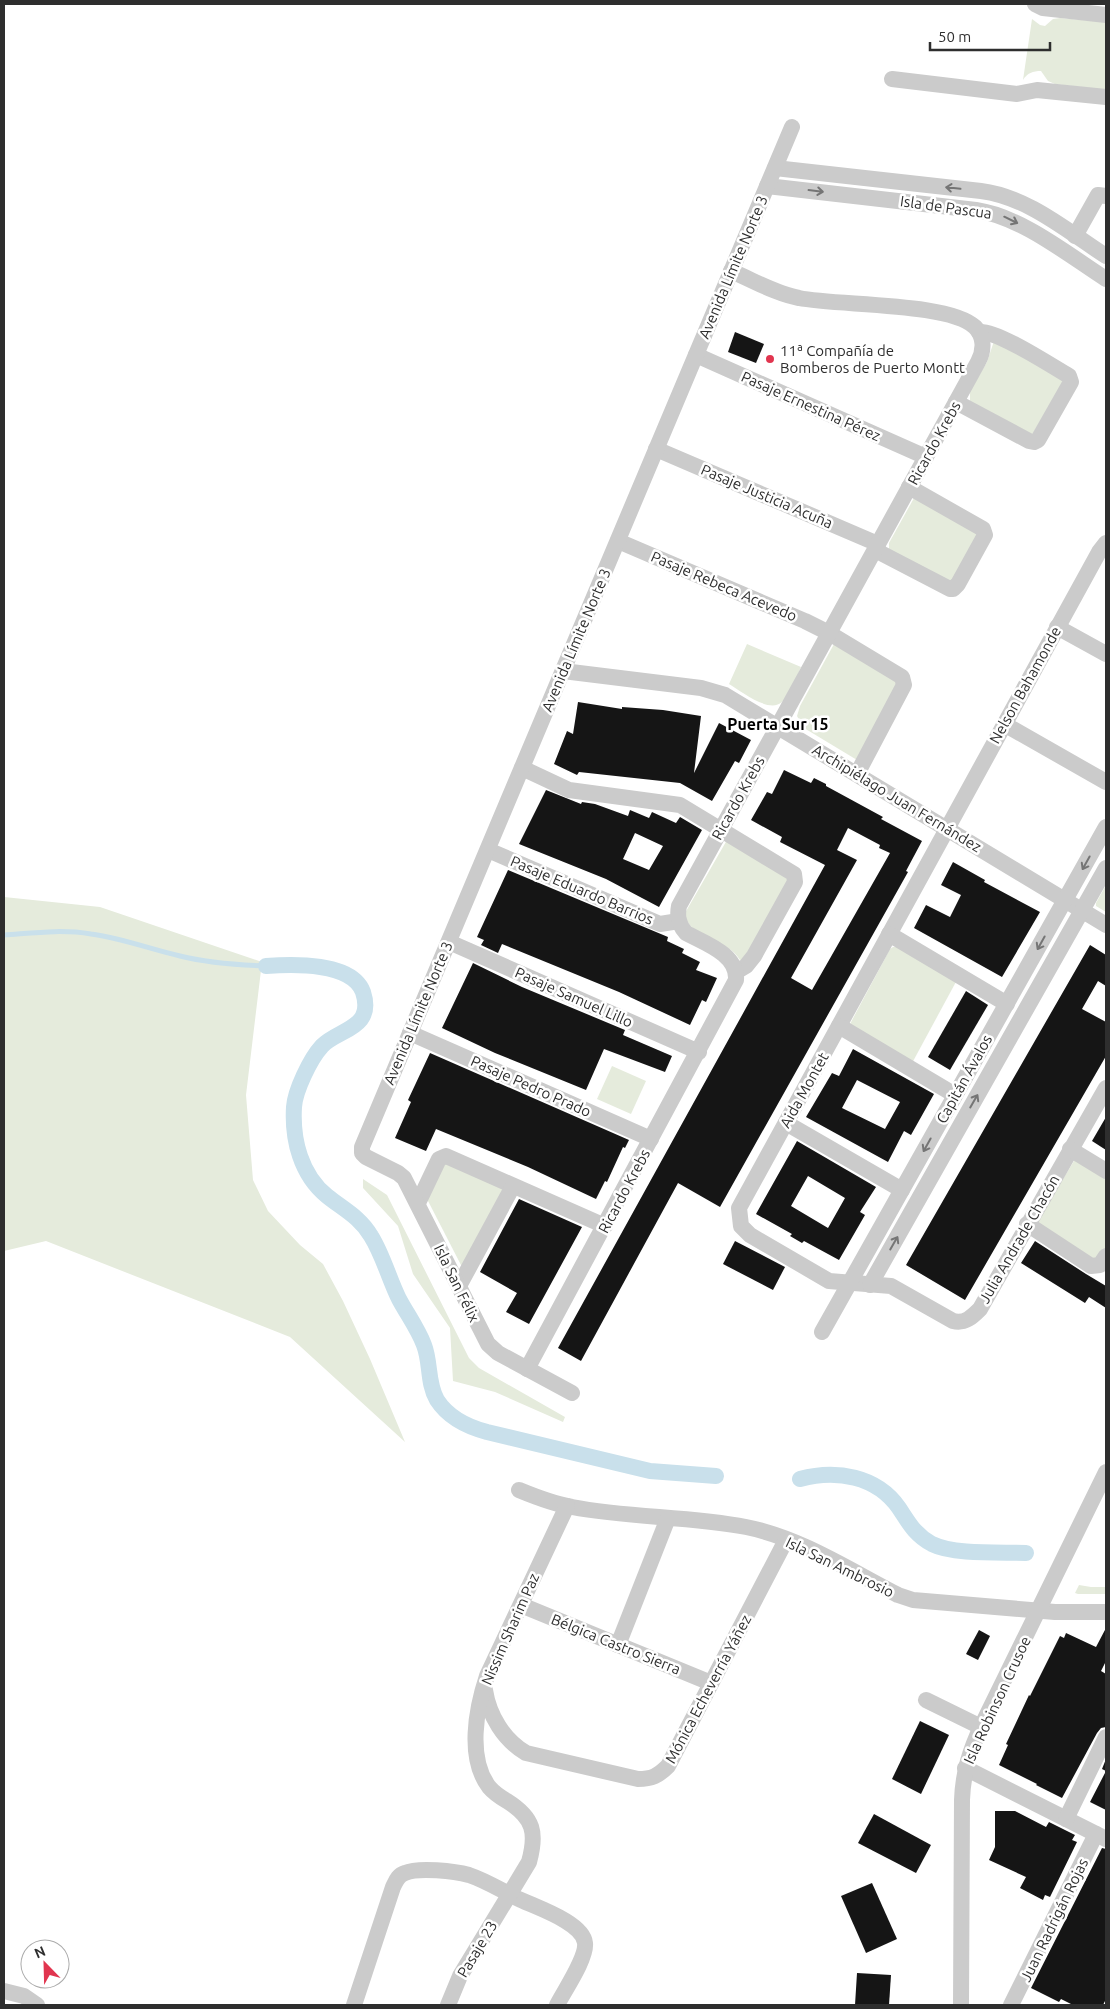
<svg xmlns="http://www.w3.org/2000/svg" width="1110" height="2009" font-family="Ubuntu,sans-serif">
<rect width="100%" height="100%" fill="#fff"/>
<g fill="#e5ebdc">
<path d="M1060,18L1106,22V90L1055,84L1048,81L1041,71C1033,71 1027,73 1023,80L1032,19L1040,25L1045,26L1053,19Z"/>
<polygon points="994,341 1064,380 1032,435 970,402 970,391 987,362"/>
<polygon points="914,498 980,532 954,583 889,552 889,543"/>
<path d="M747,644L801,667C796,678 791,694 782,702C769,714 741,691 729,684Z"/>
<polygon points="834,644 898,682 857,760 804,728 797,716 800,706"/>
<path d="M727,840L790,877L745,959L740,960C728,938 688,940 685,913Z"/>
<polygon points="1106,885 1106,912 1096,906 1096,903"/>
<polygon points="4,897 100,907 262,962 246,1095 253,1180 268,1211 300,1245 323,1264 343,1301 370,1359 405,1442 290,1337 46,1241 4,1251"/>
<polygon points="893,947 899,947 957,980 911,1065 850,1024 890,949"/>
<polygon points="612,1066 646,1081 631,1114 597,1099"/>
<polygon points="1076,1160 1106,1177 1106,1250 1097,1261 1040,1227 1038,1220 1074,1161"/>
<polygon points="444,1162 504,1187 462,1267 427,1199"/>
<polygon points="363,1179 387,1195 469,1358 479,1368 565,1417 563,1422 495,1392 453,1381 450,1328 413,1274 398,1226 363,1188"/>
<polygon points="1079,1585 1091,1587 1106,1587 1106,1594 1078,1594 1075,1593"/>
</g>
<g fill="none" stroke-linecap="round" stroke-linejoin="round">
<path stroke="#c9e0eb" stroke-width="5" d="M4,935C33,933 61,929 91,934C121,938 150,949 180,956C208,963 237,965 266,966"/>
<g stroke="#c9e0eb" stroke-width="16">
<path d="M266,966C293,964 352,962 363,992C375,1029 338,1029 322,1046C310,1059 295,1091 294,1107C292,1140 301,1175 327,1196C343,1209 360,1217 371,1236C383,1255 389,1279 399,1299C407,1314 418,1329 424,1345C431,1363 427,1383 437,1400C448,1417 468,1427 487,1432L650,1471L716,1476"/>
<path d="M800,1479C836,1469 877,1476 899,1508C909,1523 915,1535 932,1544C954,1555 1001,1552 1026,1553"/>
</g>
</g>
<g fill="#151515" fill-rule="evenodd">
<polygon points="735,332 764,344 756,363 728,352"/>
<polygon points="578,702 622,709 622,707 663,710 701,716 694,773 719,723 751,740 739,763 735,761 712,801 680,783 579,772 577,775 554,764 567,731 573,734"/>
<path d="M784,770L811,783L814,778L826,784V786L883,817L881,819L922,841L906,871L908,872L720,1207L678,1183L581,1361L558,1348L825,865L780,842L782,837L751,820L767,792L772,794ZM848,828L880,845L879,848L890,853L812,990L791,978L857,860L837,850Z"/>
<path d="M546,790L581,804L582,802L595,804L628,816L630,810L649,818L652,812L676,823L680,817L702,830L659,907L606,879L519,844ZM635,833L663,846L649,870L623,859Z"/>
<polygon points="953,862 985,880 984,882 1040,912 1002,977 914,928 926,905 950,917 961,895 941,885"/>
<polygon points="508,870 668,937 667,941 684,949 682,953 700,962 696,970 717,978 706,1002 702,1000 690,1025 619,992 502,944 498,953 481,945 484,940 477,937"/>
<polygon points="1090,945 1106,955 1106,986 1098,981 1082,1009 1106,1022 1106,1056 965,1300 906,1265"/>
<polygon points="473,963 522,987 625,1030 623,1035 672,1056 665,1072 604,1049 586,1090 495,1053 442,1028"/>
<polygon points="966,991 988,1005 950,1070 928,1057"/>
<path d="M853,1049L934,1094L911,1135L904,1131L888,1162L806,1117L832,1073L839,1076ZM857,1080L900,1102L885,1129L842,1108Z"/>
<polygon points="430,1053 629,1140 625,1148 623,1147 607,1182 605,1181 596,1199 528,1167 436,1129 426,1151 395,1138 411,1102 408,1100"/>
<polygon points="1106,1117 1106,1150 1092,1141"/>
<path d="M797,1141L876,1187L860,1212L865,1215L839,1260L804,1241L802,1243L790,1236L792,1234L756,1214ZM808,1176L845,1198L828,1228L791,1206Z"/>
<polygon points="519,1199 582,1227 529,1324 506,1312 517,1293 480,1272"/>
<polygon points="735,1241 785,1267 773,1290 723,1264"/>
<polygon points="1035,1241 1086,1274 1106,1286 1106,1308 1089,1297 1085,1303 1021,1263"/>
<polygon points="1106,1628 1106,1661 1101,1671 1106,1674 1106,1727 1101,1728 1097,1733 1062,1798 1036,1785 1037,1784 999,1765 1008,1745 1006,1744 1029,1695 1030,1696 1060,1636 1064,1638 1066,1633 1096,1647"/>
<polygon points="979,1630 990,1636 978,1660 966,1654"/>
<polygon points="920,1721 949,1735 921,1794 892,1779"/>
<polygon points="1106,1759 1106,1810 1090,1802 1106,1771 1102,1769"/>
<polygon points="995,1811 1015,1811 1046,1827 1049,1822 1075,1835 1072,1840 1077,1842 1050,1897 1045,1895 1043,1900 1020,1888 1026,1877 989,1860 995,1847"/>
<polygon points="874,1814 931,1845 916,1873 858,1843"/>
<polygon points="1102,1848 1106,1849 1106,1999 1103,2005 1073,2005 1061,1999 1059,2002 1031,1988"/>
<polygon points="872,1883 897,1939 866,1953 841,1896"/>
<polygon points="857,1973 891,1975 889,2005 855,2005"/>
</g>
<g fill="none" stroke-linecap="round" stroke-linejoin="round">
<g stroke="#cbcbcb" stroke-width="16">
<polyline points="1035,4 1043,8 1106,15"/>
<polyline points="892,79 1017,94 1037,90 1106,97"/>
<path d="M775,168L981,191C1028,197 1067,231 1106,256"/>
<path d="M767,186L976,210C1022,217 1067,254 1106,279"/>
<polyline points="1075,236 1098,195 1106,196"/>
<polyline points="696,355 926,457"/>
<path d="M956,402L1029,441L1034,442L1038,440L1071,382L1069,376C1050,365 997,330 979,332"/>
<polyline points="656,449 878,544"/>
<polyline points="618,541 805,621 829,633 902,677 904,685 857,774"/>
<path d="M1106,543L1099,552L739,1208L741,1226L750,1235L829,1281L891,1286L953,1321C965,1324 972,1317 980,1309L1106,1088"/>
<polyline points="875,550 950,589 953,589 958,584 985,535 983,529 909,487"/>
<polyline points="1057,627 1106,654"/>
<polyline points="563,671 701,688 725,695 1106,925"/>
<polyline points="1004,724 1106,782"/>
<polyline points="522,768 569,790 680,805 794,874 795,882 754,956 746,966 736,972"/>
<polyline points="488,850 660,924 679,921"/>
<polyline points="889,934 1007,1004"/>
<polyline points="449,942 699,1052"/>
<polyline points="839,1026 955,1095"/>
<polyline points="410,1033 651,1139"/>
<polyline points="786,1123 902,1190"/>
<polyline points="1070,1149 1106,1171"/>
<polyline points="418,1203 439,1159 446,1156 605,1226"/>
<polyline points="1027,1224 1091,1266 1100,1265 1106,1256"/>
<polyline points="870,1285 1106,868"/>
<polyline points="459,1286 513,1186"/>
<polyline points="822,1332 1106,827"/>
<path d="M527,1369L736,980C738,954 704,943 686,933C678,924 677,916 679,906L978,362C984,351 985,337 975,327C949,302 838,306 799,298C776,294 753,280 731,271"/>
<polyline points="572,1393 498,1353 488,1344 404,1178 398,1173 366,1157 362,1153 362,1147 792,127"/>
<path d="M519,1490C536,1497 554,1504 572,1507C630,1518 689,1516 746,1527C801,1538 849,1570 898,1595L913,1600L1055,1612H1106"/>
<polyline points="521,1605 711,1683"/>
<polyline points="618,1645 668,1518"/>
<path d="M485,1690C489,1716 504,1740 526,1753L638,1779C652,1779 658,1776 668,1766L786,1540"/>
<polyline points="926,1700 981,1727"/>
<polyline points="965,1768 1106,1839"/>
<polyline points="1066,1819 1106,1737"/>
<polyline points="4,1991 24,1996 37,2005"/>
<path d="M354,2005L393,1887C396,1881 398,1875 405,1873C418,1867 455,1871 469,1875C487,1881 504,1892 521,1900C538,1908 583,1923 585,1943C587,1958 564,1991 557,2005"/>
<path d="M448,2005L460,1976L529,1862C537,1833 534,1818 507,1801C500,1797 495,1794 489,1787C467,1758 476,1709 487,1676L567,1506"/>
<path d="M961,2005L962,1800C963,1772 970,1750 982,1725L1106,1472"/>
<polyline points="1011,2005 1096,1834"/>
</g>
</g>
<defs><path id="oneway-shaft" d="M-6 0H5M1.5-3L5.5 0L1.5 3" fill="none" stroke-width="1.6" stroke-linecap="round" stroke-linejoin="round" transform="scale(1.25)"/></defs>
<g stroke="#757575">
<use href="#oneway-shaft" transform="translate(953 188) rotate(-174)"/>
<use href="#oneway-shaft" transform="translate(816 191) rotate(7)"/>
<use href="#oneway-shaft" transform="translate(1011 220) rotate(26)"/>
<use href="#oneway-shaft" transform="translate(1086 863) rotate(119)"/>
<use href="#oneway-shaft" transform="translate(1041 943) rotate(119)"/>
<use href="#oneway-shaft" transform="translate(974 1101) rotate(-60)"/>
<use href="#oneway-shaft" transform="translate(927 1145) rotate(119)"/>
<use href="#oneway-shaft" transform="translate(894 1243) rotate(-60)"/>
</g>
<circle fill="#e1354f" stroke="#fff" stroke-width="2" cx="770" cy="359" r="5"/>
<g text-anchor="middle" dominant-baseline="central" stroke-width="5" stroke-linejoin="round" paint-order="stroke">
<g font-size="15" fill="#2e2e2e" stroke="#fff">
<text transform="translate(946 207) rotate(8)">Isla de Pascua</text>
<text transform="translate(733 267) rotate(-67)">Avenida Límite Norte 3</text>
<text transform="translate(811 406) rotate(24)">Pasaje Ernestina Pérez</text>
<text transform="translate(934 443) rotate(-61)">Ricardo Krebs</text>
<text transform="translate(767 496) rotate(23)">Pasaje Justicia Acuña</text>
<text transform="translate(724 586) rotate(23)">Pasaje Rebeca Acevedo</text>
<text transform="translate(576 640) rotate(-67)">Avenida Límite Norte 3</text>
<text transform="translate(1025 685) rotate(-61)">Nelson Bahamonde</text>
<text transform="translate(738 798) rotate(-61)">Ricardo Krebs</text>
<text transform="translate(897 798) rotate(31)">Archipiélago Juan Fernández</text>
<text transform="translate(582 890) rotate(23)">Pasaje Eduardo Barrios</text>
<text transform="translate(574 997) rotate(24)">Pasaje Samuel Lillo</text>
<text transform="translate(418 1013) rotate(-67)">Avenida Límite Norte 3</text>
<text transform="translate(964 1079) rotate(-61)">Capitán Ávalos</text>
<text transform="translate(531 1086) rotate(24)">Pasaje Pedro Prado</text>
<text transform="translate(804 1090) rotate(-61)">Aida Montet</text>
<text transform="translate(624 1191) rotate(-62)">Ricardo Krebs</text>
<text transform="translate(1019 1239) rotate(-60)">Julia Andrade Chacón</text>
<text transform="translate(457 1283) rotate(64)">Isla San Félix</text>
<text transform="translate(840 1567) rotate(26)">Isla San Ambrosio</text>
<text transform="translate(510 1629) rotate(-66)">Nissim Sharim Paz</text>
<text transform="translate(616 1644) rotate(22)">Bélgica Castro Sierra</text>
<text transform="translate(708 1689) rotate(-62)">Mónica Echeverría Yáñez</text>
<text transform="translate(997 1700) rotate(-65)">Isla Robinson Crusoe</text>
<text transform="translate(1054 1920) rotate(-64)">Juan Radrigán Rojas</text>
<text transform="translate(477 1949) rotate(-59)">Pasaje 23</text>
</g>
<g font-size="15" fill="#2e2e2e" stroke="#fff" text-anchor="start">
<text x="780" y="350">11ª Compañía de<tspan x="780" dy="17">Bomberos de Puerto Montt</tspan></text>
</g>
<g font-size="16" font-weight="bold" fill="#000" stroke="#fff">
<text x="778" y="724">Puerta Sur 15</text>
</g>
</g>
<rect width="1110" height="2009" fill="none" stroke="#2e2e2e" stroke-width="10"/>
<g transform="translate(45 1964) rotate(337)"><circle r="24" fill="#ffffff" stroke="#ababab"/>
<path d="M0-4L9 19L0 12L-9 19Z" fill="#e1354f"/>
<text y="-8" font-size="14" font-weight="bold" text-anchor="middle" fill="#2e2e2e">N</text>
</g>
<path d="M930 42v8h120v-8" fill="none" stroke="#2e2e2e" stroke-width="2.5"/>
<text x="938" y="42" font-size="15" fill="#2e2e2e" stroke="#ffffff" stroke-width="4" paint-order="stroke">50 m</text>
</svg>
